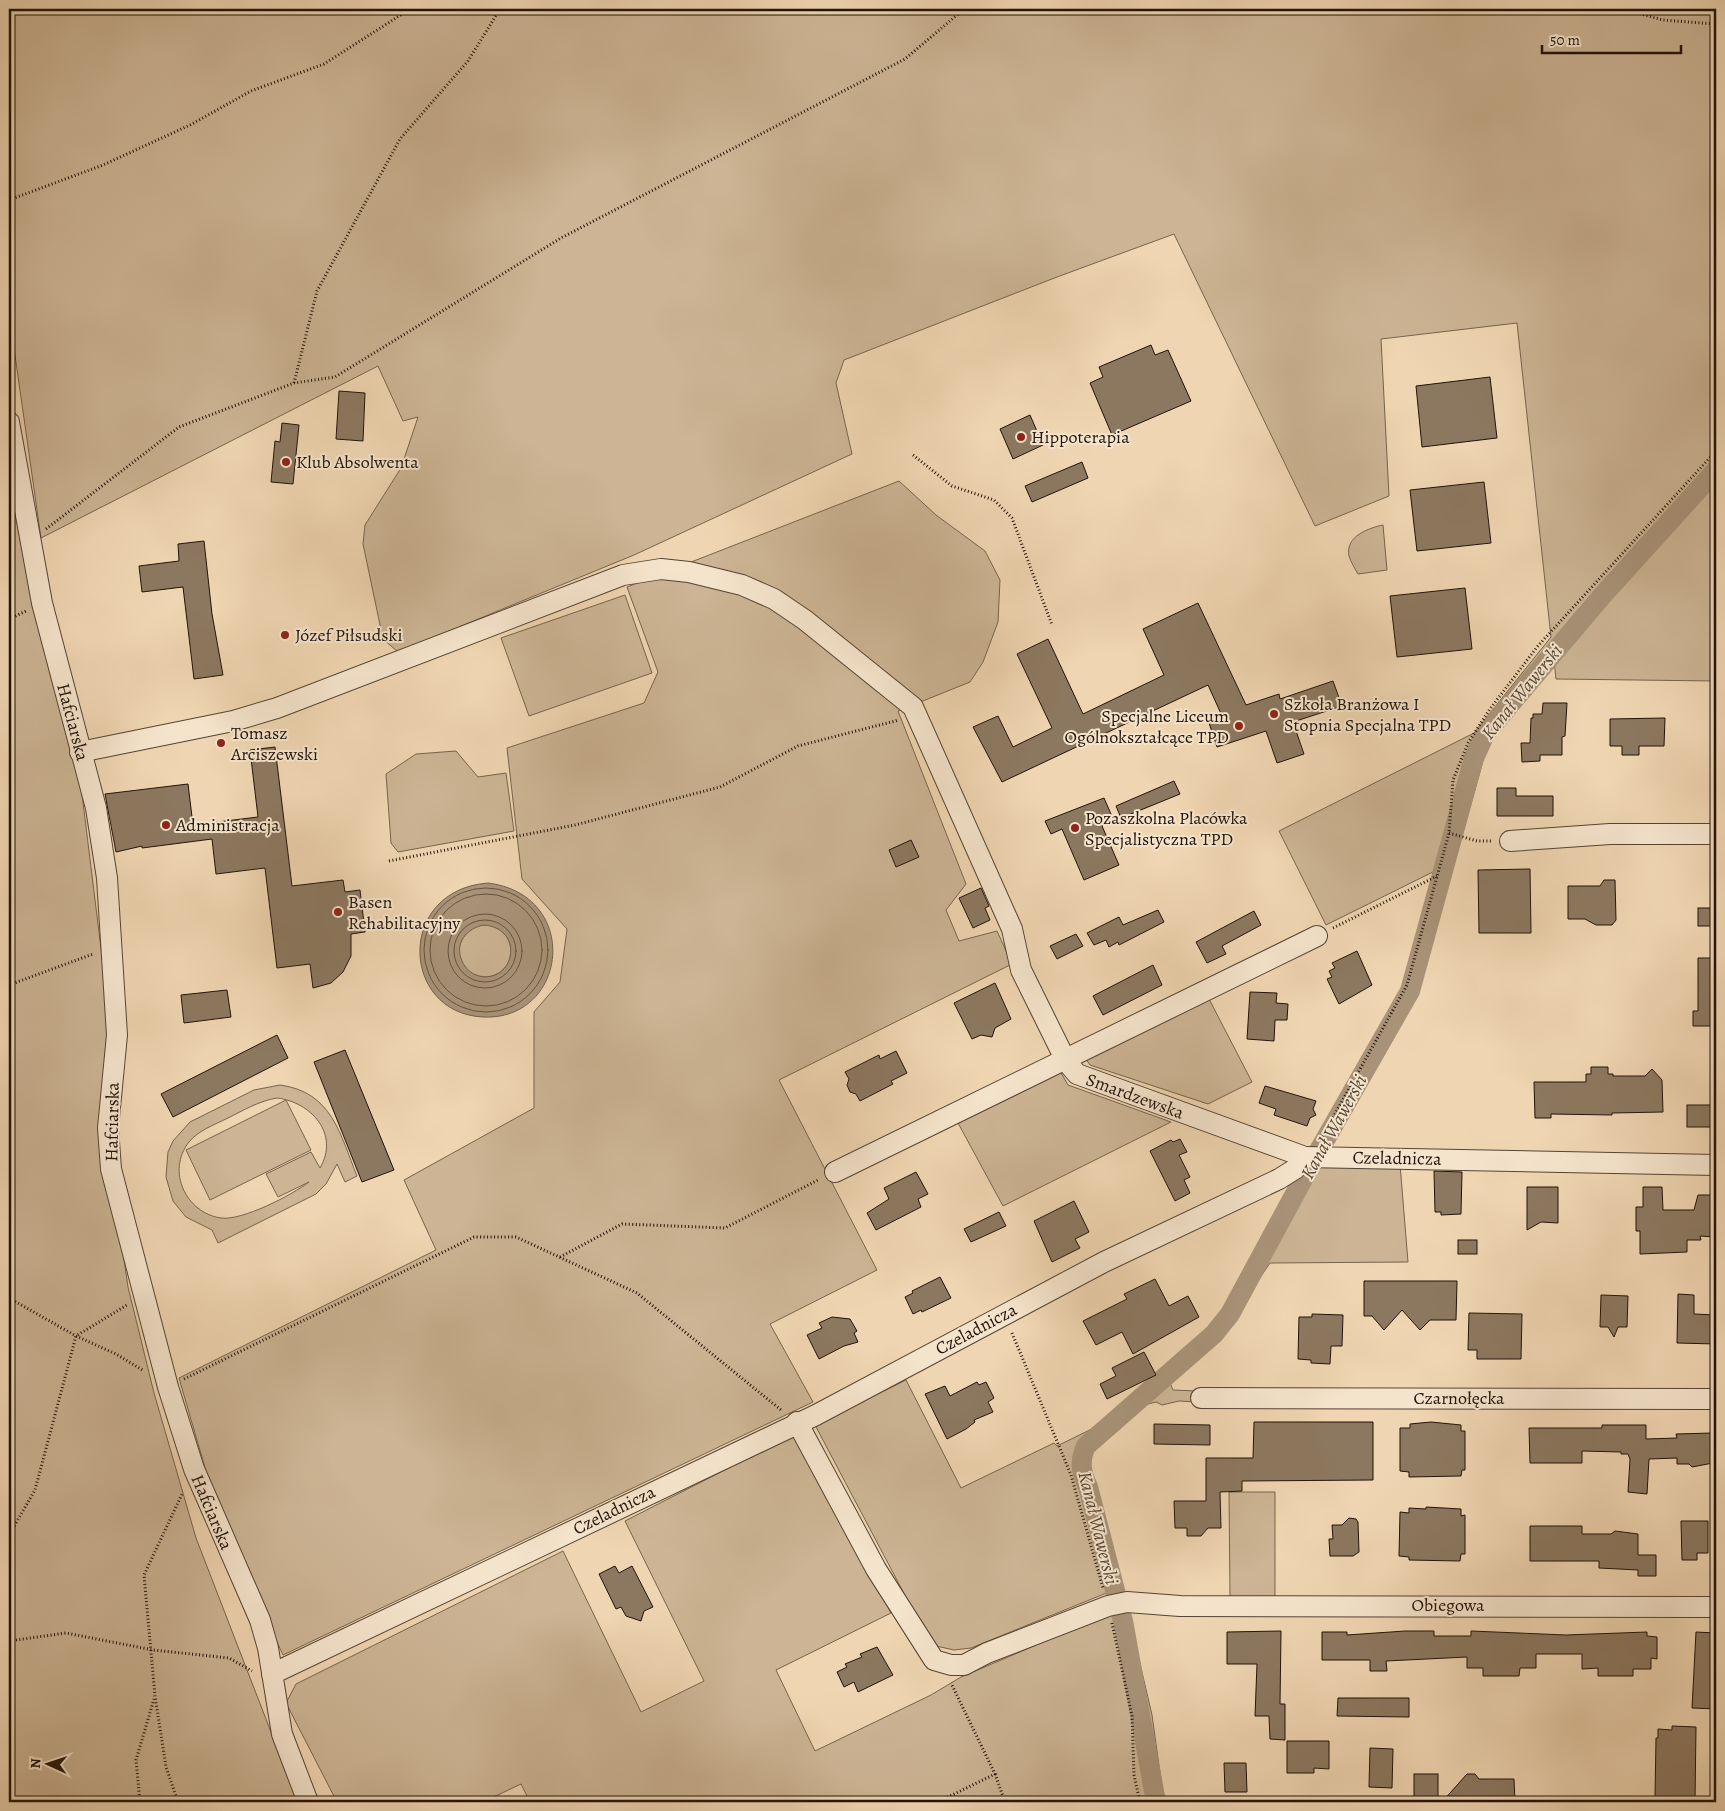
<svg xmlns="http://www.w3.org/2000/svg" width="1725" height="1811" font-family="Alegreya,serif">
<rect width="100%" height="100%" fill="#efd5b1"/>
<filter id="stains"><feTurbulence type="fractalNoise" baseFrequency=".004" numOctaves="4"/><feColorMatrix values="0 0 0 0 .2 0 0 0 0 .09 0 0 0 0 .02 0 0 0 .5 -.17"/></filter>
<radialGradient id="worn" r=".72"><stop offset=".6" stop-color="#630" stop-opacity="0"/><stop offset="1" stop-color="#630" stop-opacity=".3"/></radialGradient>
<g fill="#ccb494" stroke="#76644e" fill-rule="evenodd">
<polygon points="9,9 1716,9 1716,681 1556,679 1554,660 1516,701 1486,750 1455,861 1326,925 1279,831 1474,733 1551,637 1517,323 1381,339 1389,496 1315,526 1174,234 1057,277 844,360 836,383 852,454 634,555 398,652 383,639 363,544 365,525 401,468 418,417 403,421 378,366 41,538 9,313"/>
<polygon points="9,469 79,770 112,1038 110,1164 128,1287 154,1393 196,1538 298,1802 9,1802"/>
<polygon points="899,481 936,515 985,551 1000,580 998,622 983,662 970,682 898,711 966,884 946,910 959,941 997,931 1012,964 779,1080 877,1270 770,1324 813,1402 283,1655 250,1585 210,1485 179,1378 436,1250 404,1180 534,1108 534,1012 560,982 567,929 522,879 507,748 644,703 658,672 627,587"/>
<path d="M1383,525L1387,570L1358,574C1355,569 1351,562 1349,556C1345,536 1369,528 1383,525Z"/>
<polygon points="625,595 652,673 529,716 501,638"/>
<polygon points="456,751 478,777 506,773 514,831 398,852 391,843 386,774 416,754"/>
<polygon points="1450,875 1414,999 1330,1148 1316,1144 1404,983 1432,884"/>
<circle cx="485" cy="951" r="26"/>
<polygon points="1208,997 1252,1082 1208,1104 1090,1065 1086,1059"/>
<polygon points="1060,1071 1068,1085 1171,1122 1003,1206 958,1123"/>
<path d="M280,1085C332,1092 340,1134 357,1176L345,1182L337,1164L326,1184L316,1194L218,1243L212,1230L186,1217L173,1201L166,1177L168,1152L173,1141L190,1122L254,1090ZM277,1098C311,1102 340,1134 320,1168L311,1152L266,1174L278,1197L309,1182C292,1195 242,1221 221,1218C186,1213 166,1171 189,1142C199,1130 214,1125 228,1118C244,1110 259,1101 277,1098Z"/>
<polygon points="286,1100 311,1150 210,1200 186,1150"/>
<polygon points="1400,1164 1408,1262 1270,1263 1218,1340 1170,1383 1173,1390 1196,1391 1196,1402 1179,1401 1162,1405 1156,1402 1140,1406 1089,1455 1087,1465 1090,1483 1124,1596 1111,1599 1109,1592 971,1648 954,1650 936,1646 917,1618 815,1425 906,1380 961,1488 1054,1443 1057,1446 1106,1422 1217,1320 1225,1311 1295,1185 1314,1176 1321,1165"/>
<polygon points="795,1434 891,1613 776,1670 815,1751 931,1695 961,1677 1114,1612 1127,1608 1152,1715 1164,1802 530,1802 521,1784 483,1802 337,1802 286,1703 296,1684 563,1551 641,1712 704,1681 625,1521"/>
<polygon points="1229,1492 1275,1492 1275,1597 1230,1597"/>
</g>
<path fill="#a99378" stroke="#73604c" fill-rule="evenodd" d="M488,883C582,895 568,1021 483,1017C400,1013 396,890 488,883ZM484,925C526,929 514,984 479,976C471,974 465,968 462,961C454,943 467,928 484,925Z"/>
<g fill="none" stroke-linecap="round" stroke-linejoin="round">
<g stroke="#655340" stroke-width="1">
<circle cx="486" cy="950" r="62"/>
<circle cx="486" cy="950" r="56"/>
<circle cx="485" cy="951" r="37"/>
<circle cx="485" cy="951" r="31"/>
</g>
<path stroke="#a99378" stroke-width="20" d="M1156,1802L1123,1621L1088,1487C1081,1472 1079,1461 1086,1446L1214,1334L1230,1314L1309,1168L1410,991L1474,758L1485,734L1601,597L1716,470"/>
</g>
<g fill="#8c7860" stroke="#211309">
<polygon points="1151,345 1155,355 1168,350 1191,401 1112,435 1090,383 1103,377 1099,367"/>
<polygon points="1490,377 1497,438 1422,447 1416,386"/>
<polygon points="339,391 365,393 363,441 336,439"/>
<polygon points="1030,415 1043,445 1013,459 1000,429"/>
<polygon points="282,423 299,425 293,484 271,482 275,441 280,442"/>
<polygon points="1082,462 1088,478 1032,502 1025,486"/>
<polygon points="1484,482 1491,543 1417,551 1410,490"/>
<polygon points="204,541 212,614 223,675 194,679 183,587 142,592 139,566 179,561 178,544"/>
<polygon points="1465,588 1472,649 1397,657 1390,596"/>
<polygon points="1198,603 1246,705 1279,694 1280,699 1333,681 1342,706 1293,722 1304,754 1277,763 1266,731 1217,747 1209,723 1223,718 1208,685 1002,782 973,727 998,716 1013,747 1052,728 1017,654 1048,639 1083,714 1164,675 1143,629"/>
<polygon points="1543,703 1567,703 1565,736 1562,737 1562,755 1540,755 1540,761 1522,762 1521,743 1530,743 1531,718 1533,718 1533,714 1542,714"/>
<polygon points="1665,718 1664,746 1639,746 1639,755 1622,755 1622,746 1610,746 1610,719"/>
<polygon points="275,747 292,886 343,880 345,892 360,890 365,932 351,934 351,956 343,972 331,983 313,988 310,964 277,968 265,868 216,874 212,839 142,848 142,846 116,852 105,794 188,784 193,825 258,817 250,750"/>
<polygon points="1174,781 1180,794 1121,818 1116,806"/>
<polygon points="1497,788 1516,788 1516,796 1553,796 1553,816 1497,816"/>
<polygon points="1104,798 1114,821 1102,826 1119,865 1084,880 1062,829 1051,834 1045,821"/>
<polygon points="911,840 919,857 896,867 889,850"/>
<polygon points="1530,869 1531,933 1479,933 1478,870"/>
<polygon points="1604,880 1615,880 1616,920 1612,925 1596,925 1585,919 1568,919 1568,886 1600,886"/>
<polygon points="981,888 989,906 985,908 990,920 973,928 959,898"/>
<rect x="1698" y="908" width="18" height="18"/>
<polygon points="1158,910 1164,922 1119,945 1118,942 1109,947 1106,940 1094,945 1087,933 1119,917 1123,925"/>
<polygon points="1254,911 1261,925 1222,946 1226,954 1207,963 1196,942"/>
<polygon points="1076,934 1083,946 1057,959 1050,946"/>
<polygon points="1357,951 1372,985 1339,1004 1327,979 1332,977 1329,971 1335,968 1332,963"/>
<polygon points="1698,958 1716,958 1716,1026 1693,1026 1693,1011 1698,1011"/>
<polygon points="1153,965 1162,985 1103,1015 1093,996"/>
<polygon points="995,983 1011,1019 995,1028 992,1037 981,1035 972,1039 954,1003"/>
<polygon points="227,990 231,1017 184,1023 181,995"/>
<polygon points="1250,992 1277,993 1276,1003 1288,1004 1287,1020 1275,1020 1274,1041 1247,1039"/>
<polygon points="277,1035 288,1058 173,1117 161,1094"/>
<polygon points="345,1050 394,1170 362,1182 314,1062"/>
<polygon points="896,1051 907,1073 891,1081 893,1084 860,1101 856,1094 850,1092 847,1085 849,1079 845,1072 879,1055 880,1059"/>
<polygon points="1591,1067 1608,1067 1608,1074 1613,1074 1613,1076 1645,1076 1652,1069 1662,1080 1663,1112 1612,1113 1612,1115 1551,1114 1551,1118 1535,1118 1534,1082 1586,1082 1586,1074 1591,1074"/>
<polygon points="1265,1086 1316,1101 1313,1109 1316,1115 1310,1118 1307,1126 1274,1115 1276,1109 1259,1103"/>
<rect x="1687" y="1105" width="26" height="22"/>
<polygon points="1180,1139 1187,1152 1179,1155 1190,1177 1184,1180 1190,1193 1175,1201 1150,1151 1171,1140 1173,1142"/>
<polygon points="1434,1171 1462,1172 1461,1214 1441,1215 1441,1212 1435,1212"/>
<polygon points="916,1172 928,1194 918,1199 921,1207 876,1230 867,1213 889,1199 884,1188"/>
<polygon points="1527,1187 1558,1187 1558,1223 1541,1222 1527,1230"/>
<polygon points="1643,1187 1662,1187 1663,1210 1694,1210 1698,1195 1716,1195 1716,1237 1700,1236 1701,1240 1687,1240 1687,1252 1640,1254 1640,1231 1636,1231 1636,1207 1643,1207"/>
<polygon points="1074,1201 1089,1232 1075,1239 1080,1248 1052,1262 1034,1221"/>
<polygon points="999,1212 1006,1226 971,1242 964,1229"/>
<rect x="1458" y="1240" width="19" height="14"/>
<polygon points="940,1277 951,1298 922,1312 921,1310 913,1314 905,1297 913,1293 912,1291"/>
<polygon points="1155,1279 1169,1306 1188,1296 1199,1317 1133,1354 1122,1332 1096,1345 1083,1321 1127,1299 1124,1294"/>
<polygon points="1364,1281 1457,1281 1456,1320 1430,1320 1420,1330 1402,1310 1384,1330 1372,1316 1364,1316"/>
<polygon points="1678,1294 1694,1295 1694,1314 1716,1315 1716,1344 1677,1343"/>
<polygon points="1601,1295 1628,1296 1627,1327 1618,1327 1614,1337 1608,1327 1600,1327"/>
<polygon points="1469,1313 1522,1314 1521,1359 1477,1359 1477,1350 1468,1350"/>
<polygon points="1312,1314 1343,1315 1342,1346 1331,1346 1330,1364 1311,1363 1311,1360 1298,1359 1299,1317 1312,1317"/>
<polygon points="832,1317 850,1319 857,1331 854,1333 858,1342 844,1346 819,1359 807,1335 822,1328 819,1323"/>
<polygon points="1144,1352 1156,1375 1107,1399 1100,1384 1116,1376 1112,1368"/>
<polygon points="977,1382 979,1385 986,1382 994,1398 988,1402 993,1412 974,1420 975,1422 966,1429 947,1439 925,1394 945,1386 950,1396"/>
<polygon points="1254,1422 1373,1422 1373,1480 1242,1481 1242,1491 1220,1492 1221,1528 1208,1528 1201,1536 1187,1536 1187,1528 1175,1528 1174,1501 1206,1501 1206,1458 1253,1458"/>
<polygon points="1431,1422 1461,1425 1461,1431 1465,1431 1465,1470 1462,1470 1461,1476 1409,1477 1409,1472 1400,1471 1400,1428 1410,1428 1410,1424"/>
<polygon points="1154,1424 1210,1425 1210,1445 1154,1444"/>
<polygon points="1602,1425 1646,1425 1646,1439 1677,1438 1676,1434 1713,1433 1713,1463 1692,1467 1689,1464 1677,1464 1677,1458 1649,1459 1647,1494 1628,1492 1630,1459 1628,1454 1621,1454 1621,1452 1582,1451 1582,1463 1530,1463 1529,1428 1602,1428"/>
<polygon points="1426,1507 1461,1509 1461,1516 1465,1515 1465,1554 1461,1554 1460,1561 1409,1560 1409,1557 1399,1556 1400,1512 1409,1513 1409,1508 1426,1509"/>
<polygon points="1349,1518 1356,1519 1358,1522 1359,1552 1353,1556 1330,1556 1329,1539 1333,1539 1332,1525 1342,1525"/>
<polygon points="1681,1521 1708,1521 1708,1553 1697,1553 1697,1560 1682,1560"/>
<polygon points="1530,1526 1582,1526 1582,1534 1611,1534 1615,1531 1638,1534 1638,1555 1656,1555 1656,1576 1638,1576 1638,1570 1599,1568 1599,1561 1530,1561"/>
<polygon points="615,1566 619,1573 632,1566 653,1607 644,1611 641,1621 626,1616 621,1607 616,1609 599,1574"/>
<polygon points="1281,1631 1280,1704 1285,1704 1285,1740 1270,1739 1269,1716 1255,1716 1257,1664 1227,1664 1227,1632"/>
<polygon points="1405,1631 1434,1631 1434,1636 1471,1636 1471,1631 1566,1635 1647,1632 1647,1636 1657,1637 1657,1659 1651,1658 1651,1669 1633,1669 1633,1676 1598,1676 1598,1668 1582,1669 1582,1654 1536,1654 1536,1668 1520,1668 1519,1676 1483,1676 1483,1668 1467,1668 1467,1657 1386,1661 1387,1671 1370,1671 1370,1660 1322,1660 1322,1632 1347,1632 1347,1635"/>
<polygon points="1696,1632 1716,1633 1716,1709 1692,1708"/>
<polygon points="877,1647 893,1675 858,1692 854,1682 844,1687 837,1672 847,1667 845,1664 862,1657 860,1654"/>
<polygon points="1338,1698 1409,1698 1409,1717 1337,1716"/>
<polygon points="1672,1726 1696,1727 1695,1802 1657,1802 1657,1797 1655,1797 1656,1738 1658,1738 1658,1729 1672,1730"/>
<polygon points="1287,1741 1329,1741 1329,1769 1314,1768 1314,1773 1287,1773"/>
<polygon points="1370,1748 1393,1749 1392,1788 1369,1787"/>
<polygon points="1224,1763 1246,1763 1247,1792 1225,1792"/>
<rect x="1414" y="1774" width="24" height="28"/>
<polygon points="1467,1774 1475,1774 1479,1779 1514,1779 1515,1802 1442,1802"/>
</g>
<g fill="none" stroke-linecap="round" stroke-linejoin="round">
<defs>
<g id="minor">
<polyline points="9,422 42,603 96,808 107,878 117,1035 108,1128 111,1169 168,1387 194,1469 260,1620 268,1648 282,1734 308,1802"/>
<polyline points="80,752 233,721 277,708 623,575 661,569 689,572 742,585 774,599 805,620 913,707 1012,929 1021,970 1066,1061 1077,1074 1305,1157"/>
<polyline points="1510,841 1610,834 1716,834"/>
<polyline points="835,1172 1317,936"/>
<polyline points="1201,1398 1716,1399"/>
<polyline points="797,1422 876,1569 934,1660 951,1665 964,1665 987,1653 1108,1606 1127,1602 1180,1606 1716,1607"/>
<polyline points="272,1674 816,1415 1104,1262 1279,1179 1295,1169 1305,1157 1716,1165"/>
</g>
</defs>
<use href="#minor" stroke="#544433" stroke-width="22"/>
<g stroke="#211309" stroke-width="3" stroke-dasharray="1 2.5" stroke-linecap="butt">
<polyline points="1623,9 1663,20 1716,24"/>
<polyline points="9,200 103,165 190,125 251,91 324,64 410,9"/>
<polyline points="294,383 317,291 400,139 468,61 500,9"/>
<polyline points="913,455 952,486 994,500 1012,518 1052,625"/>
<polyline points="46,529 179,427 294,383 335,377 561,238 905,59 964,9"/>
<polyline points="9,619 26,611"/>
<polyline points="1449,833 1477,841 1492,841"/>
<polyline points="389,861 575,825 720,787 798,746 899,720"/>
<polyline points="1333,928 1437,876"/>
<polyline points="9,985 93,954"/>
<polyline points="1321,1139 1407,985 1449,833 1453,780 1468,743 1490,709 1537,647 1716,451"/>
<polyline points="560,1257 622,1224 725,1228 818,1180"/>
<polyline points="9,1298 76,1336 116,1354 144,1371"/>
<polyline points="1012,1333 1071,1475 1103,1588"/>
<polyline points="184,1379 474,1237 516,1237 637,1293 781,1410"/>
<polyline points="9,1535 35,1490 76,1336 127,1305"/>
<polyline points="1112,1623 1132,1716 1134,1775 1140,1802"/>
<polyline points="9,1641 66,1633 153,1650 229,1658 252,1671"/>
<polyline points="995,1774 1005,1802"/>
<polyline points="140,1802 136,1760 154,1699"/>
<polyline points="178,1802 166,1767 155,1696 144,1575 183,1492"/>
<polyline points="938,1802 995,1774 951,1683"/>
</g>
<use href="#minor" stroke="#f5e4cc" stroke-width="20"/>
</g>
<g fill="#8f2418" stroke="#f5e4cc" stroke-width="2">
<circle cx="1021" cy="437" r="5"/>
<circle cx="286" cy="462" r="5"/>
<circle cx="285" cy="635" r="5"/>
<circle cx="1274" cy="714" r="5"/>
<circle cx="1239" cy="726" r="5"/>
<circle cx="221" cy="743" r="5"/>
<circle cx="166" cy="825" r="5"/>
<circle cx="1075" cy="828" r="5"/>
<circle cx="338" cy="912" r="5"/>
</g>
<g text-anchor="middle" dominant-baseline="central" stroke-width="4" stroke-linejoin="round" paint-order="stroke">
<g font-size="18" fill="#211309" stroke="#f5e4cc" text-anchor="start">
<text x="1031" y="437">Hippoterapia</text>
<text x="296" y="462">Klub Absolwenta</text>
<text x="295" y="635">Józef Piłsudski</text>
<text x="1284" y="704">Szkoła Branżowa I<tspan x="1284" dy="21">Stopnia Specjalna TPD</tspan></text>
<text x="1229" y="716" text-anchor="end">Specjalne Liceum<tspan x="1229" dy="21">Ogólnokształcące TPD</tspan></text>
<text x="231" y="733">Tomasz<tspan x="231" dy="21">Arciszewski</tspan></text>
<text x="1085" y="818">Pozaszkolna Placówka<tspan x="1085" dy="21">Specjalistyczna TPD</tspan></text>
<text x="176" y="825">Administracja</text>
<text x="348" y="902">Basen<tspan x="348" dy="21">Rehabilitacyjny</tspan></text>
</g>
<g font-size="18" fill="#211309" stroke="#f5e4cc">
<text transform="translate(73 722) rotate(75)">Hafciarska</text>
<text transform="translate(1135 1096) rotate(20)">Smardzewska</text>
<text transform="translate(112 1122) rotate(-89)">Hafciarska</text>
<text transform="translate(1397 1158) rotate(1)">Czeladnicza</text>
<text transform="translate(976 1329) rotate(-28)">Czeladnicza</text>
<text x="1459" y="1398">Czarnołęcka</text>
<text transform="translate(614 1510) rotate(-26)">Czeladnicza</text>
<text transform="translate(212 1512) rotate(67)">Hafciarska</text>
<text x="1448" y="1605">Obiegowa</text>
</g>
<g font-size="19" font-style="italic" fill="#574635" stroke="#f5e4cc">
<text transform="translate(1522 692) rotate(-51)">Kanał Wawerski</text>
<text transform="translate(1334 1127) rotate(-61)">Kanał Wawerski</text>
<text transform="translate(1098 1528) rotate(76)">Kanał Wawerski</text>
</g>
</g>
<rect width="1725" height="1811" fill="none" stroke="#efd5b1" stroke-width="30"/>
<rect x="10" y="10" width="1705" height="1791" fill="none" stroke="#211309" stroke-width="2.5"/>
<rect x="15" y="15" width="1695" height="1781" fill="none" stroke="#211309"/>
<g transform="translate(48 1764) rotate(273)" stroke="#f5e4cc" stroke-width="4" paint-order="stroke">
<path d="M0-4L9 19L0 12L-9 19Z" fill="#211309"/>
<text y="-8" font-size="14" font-weight="bold" text-anchor="middle" fill="#211309">N</text>
</g>
<path d="M1542 45v8h139v-8" fill="none" stroke="#211309" stroke-width="2.5"/>
<text x="1550" y="45" font-size="15" fill="#211309" stroke="#f5e4cc" stroke-width="4" paint-order="stroke">50 m</text>
<rect width="100%" height="100%" filter="url(#stains)"/>
<rect width="100%" height="100%" fill="url(#worn)"/>
</svg>
